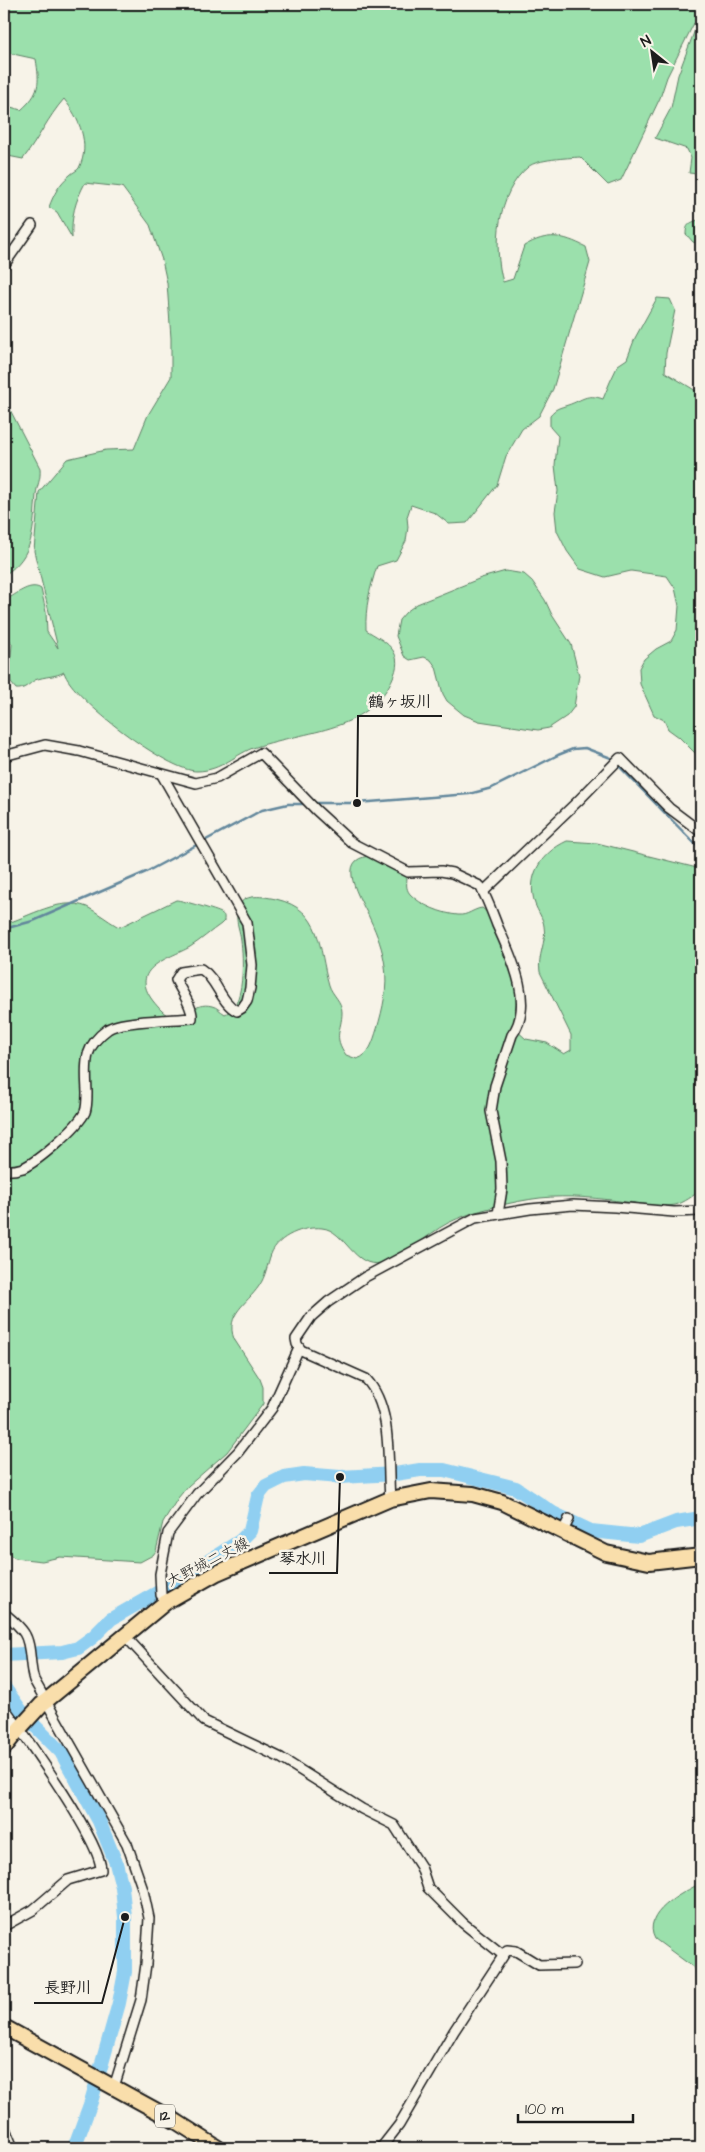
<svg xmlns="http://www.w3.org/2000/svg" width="705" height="2152" font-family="'Architects Daughter','Klee One',sans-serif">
<rect width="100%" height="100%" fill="#f7f3e8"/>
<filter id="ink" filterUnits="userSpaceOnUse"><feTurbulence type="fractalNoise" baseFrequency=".02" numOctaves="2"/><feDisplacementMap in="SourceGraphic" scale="10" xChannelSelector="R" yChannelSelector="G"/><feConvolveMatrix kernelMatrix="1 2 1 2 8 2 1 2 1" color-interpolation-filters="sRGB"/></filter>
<g filter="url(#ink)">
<g fill="#9be0ac" stroke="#5c7e64">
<path d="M4,4H701V171L698,174L689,173L691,158L687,149L655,138L671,108L678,75L696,27L694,23L667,77L660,98L621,180L608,185L580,157C567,158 537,159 528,167C497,192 493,247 503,282L513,279L524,246C548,232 562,235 586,247L590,262L553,389L539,416L522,429L506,456L497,485L467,523L449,524L435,513L411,505L407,517L408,527L406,541L396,560L377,566C370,588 365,607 366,630C384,641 404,650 394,675C371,733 306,730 256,747C236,753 222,771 197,771C169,772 72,699 64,672C56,677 45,676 35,680C29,684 24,690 16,689L11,683L10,669L12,644L4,631V597L9,598C18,593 31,582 41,589L46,612L47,632L58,648L34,551L39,492L67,459L106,450L134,449L148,415L171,377V338L167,283L162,260L150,225L122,187L85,183C75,202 71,216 72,238L57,212L49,207C54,194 59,184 70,175C73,172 77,171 79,168C91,144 79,118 64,99C48,117 38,140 23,159L8,156L4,150V105L21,110C40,93 40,84 36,59L4,52Z"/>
<path d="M698,220L701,222V261C696,255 695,251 699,244L693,242L686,234C686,225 689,223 698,220Z"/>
<path d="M657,298L670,299L675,310L666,353L665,372L701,394V765L696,754L679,737L668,729L664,720L654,715L640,684L639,668L644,659L656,649L671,641L677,630L679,606L675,588L667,576L631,571L605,577L580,569L567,551L557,531L555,512L558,491L555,465L558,436L550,427V415C556,408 559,408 568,405C583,400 586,393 603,399L610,382L618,365L627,359L635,338Z"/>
<path d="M4,398L40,468C41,481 37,484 36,495C33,528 35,556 4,575Z"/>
<polygon points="506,571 524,574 532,581 545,600 552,615 571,644 579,675 574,707 567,716 549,728 538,730 479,721 464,715 447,701 443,694 436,667 431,660 424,657 410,660 404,656 396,636 399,620 406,612 417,604 481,578"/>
<path d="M567,841L597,843L701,869V1190C694,1195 684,1203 675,1205C660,1208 641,1203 626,1202C598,1198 568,1195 540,1198C515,1201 471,1211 448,1223C425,1235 407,1257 381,1263C354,1269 345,1230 322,1228C304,1226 278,1236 271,1254C267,1265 266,1276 259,1286C247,1304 225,1314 234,1339L260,1379L263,1387V1404L227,1452L188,1486L178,1498L163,1522L156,1551L153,1555L140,1562L60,1557L42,1561L15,1558L4,1551V924C30,917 59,896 87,907C97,912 107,920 117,926L120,927L176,900C182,900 218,911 221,913C225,916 224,916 224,921L221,924C211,931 201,940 190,947C168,959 128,968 153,1001C158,1007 165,1016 174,1018C188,1020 193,1001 212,1006C217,1007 220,1011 225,1014C246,1007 243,957 241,940C240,931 236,923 237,914C238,892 261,896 276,899C323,910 318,947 329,985C332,995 342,1001 342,1012C342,1031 332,1035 346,1055L357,1059C370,1055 373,1041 377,1029C383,1008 388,988 385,966C383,950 377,934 370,919C364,905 336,864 364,857C379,853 406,857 407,876C407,882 405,888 410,894C420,905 443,914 458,915C468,916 473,909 482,908C496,916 516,973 517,990C518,1003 512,1016 515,1029L526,1039L547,1043L564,1054L571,1050V1035L540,972C537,956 547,942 544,926C543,918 538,912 535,904C526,876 541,853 567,841Z"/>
<path d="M701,1883V1973L655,1939C641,1913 682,1893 701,1883Z"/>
</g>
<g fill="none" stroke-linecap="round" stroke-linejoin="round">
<g stroke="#62879c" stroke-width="2.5">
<polyline points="314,803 357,803 469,794 492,788 558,755 573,749 585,748 611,758 701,850"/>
<polyline points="4,929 33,921 146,872 262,810 288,804 306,804"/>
</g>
<g stroke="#90cff1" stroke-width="14">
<polyline points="4,1655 62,1652 78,1648 93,1637 111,1619 169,1586 240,1541 250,1531 258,1496 266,1486 284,1477 304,1474 340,1477 395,1474 420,1470 444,1470 516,1488 553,1513 591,1531 639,1536 676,1522 701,1518"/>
<polyline points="4,1687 25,1716 61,1752 99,1821 116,1863 122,1887 125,1917 125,1972 119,2003 91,2102 74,2148"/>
</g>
<defs>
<g id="street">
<polyline points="4,265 32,225"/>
<path d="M4,756L45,745L79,751L196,783L217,778L261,753L316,810L352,843L408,872L441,871L452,873L480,886C487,898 492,912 497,925C511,956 535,1004 512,1035L495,1086L491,1111L501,1161L502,1189L498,1214"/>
<polyline points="483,892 578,801 620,758 669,808 701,832"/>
<path d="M4,1170C10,1171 16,1170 23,1168C38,1161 78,1127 85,1112C87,1107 87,1099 87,1093C86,1064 82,1048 108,1029C121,1020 174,1020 192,1018C193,1007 181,991 176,980L181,972L201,969C217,979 220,1002 237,1011L242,1008L247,1001L250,988L252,965L247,923L162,775"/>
<path d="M390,1499C387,1461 393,1408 366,1379L301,1350L297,1344L296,1339L311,1317L328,1302L365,1277L475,1218L530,1209L573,1205L615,1207L674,1212L701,1211"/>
<polyline points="562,1533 569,1519"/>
<polyline points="166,1602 161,1595 160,1574 168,1533 197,1494 238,1452 272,1408 299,1348"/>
<path d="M4,1613C11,1619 19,1625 24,1633C32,1645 29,1666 34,1680L127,1844L143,1890L149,1918L146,1964L141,2000L114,2087"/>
<polyline points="126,1637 204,1721 281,1758 362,1809 394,1825 421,1867 428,1888 463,1923 503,1955"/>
<path d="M4,1707C24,1735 101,1841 101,1870L68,1880L33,1910L4,1926"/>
<polyline points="4,2126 13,2148"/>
<polyline points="381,2148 399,2125 454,2031 507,1950 516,1951 539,1965 575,1964"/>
</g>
<g id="primary">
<polyline points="4,1748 19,1729 41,1705 166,1602 217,1573 390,1499 431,1491 473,1494 502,1502 606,1553 649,1562 701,1556"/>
<polyline points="4,2027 177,2122 218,2148"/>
</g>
</defs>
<use href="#street" stroke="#1c1c1c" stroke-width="12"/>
<use href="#primary" stroke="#1c1c1c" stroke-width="18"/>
<use href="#street" stroke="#f7f3e8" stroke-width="9"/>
<use href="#primary" stroke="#f9deab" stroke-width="14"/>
</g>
</g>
<g text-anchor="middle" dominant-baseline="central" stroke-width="5" stroke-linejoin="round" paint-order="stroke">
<rect fill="#f7f3e8" stroke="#5e5c59" stroke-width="1" x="155" y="2104.5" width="20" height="23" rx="4"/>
<g font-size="14" font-weight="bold" fill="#1c1c1c">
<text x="165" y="2116">12</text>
</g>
<g font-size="15" fill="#1c1c1c" stroke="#f7f3e8">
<text transform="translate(208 1562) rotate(-27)">大野城二丈線</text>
</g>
</g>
<path fill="none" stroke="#1c1c1c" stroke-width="2" d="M357 803L358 716H442M340 1477L337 1573H269M125 1917L102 2003H34"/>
<g fill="#1c1c1c" stroke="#f7f3e8" stroke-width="2">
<circle cx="357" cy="803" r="5"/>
<circle cx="340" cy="1477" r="5"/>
<circle cx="125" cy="1917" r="5"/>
</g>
<g font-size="16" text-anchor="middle" font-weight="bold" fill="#1c1c1c" stroke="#f7f3e8" stroke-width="5" stroke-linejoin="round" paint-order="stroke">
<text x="400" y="707">鶴ヶ坂川</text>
<text x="303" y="1564">琴水川</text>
<text x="68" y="1993">長野川</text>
</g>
<rect width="705" height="2152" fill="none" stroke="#f7f3e8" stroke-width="20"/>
<rect x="10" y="10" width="685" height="2132" fill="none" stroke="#1c1c1c" stroke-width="2" filter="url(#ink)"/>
<g transform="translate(652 52) rotate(330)" stroke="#f7f3e8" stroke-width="4" paint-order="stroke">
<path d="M0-4L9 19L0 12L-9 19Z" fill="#1c1c1c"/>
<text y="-8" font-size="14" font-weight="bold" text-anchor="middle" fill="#1c1c1c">N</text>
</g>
<path d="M518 2114v8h115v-8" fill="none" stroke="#1c1c1c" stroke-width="2.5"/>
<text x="525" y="2114" font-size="15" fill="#1c1c1c" stroke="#f7f3e8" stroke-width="4" paint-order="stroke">100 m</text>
</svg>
